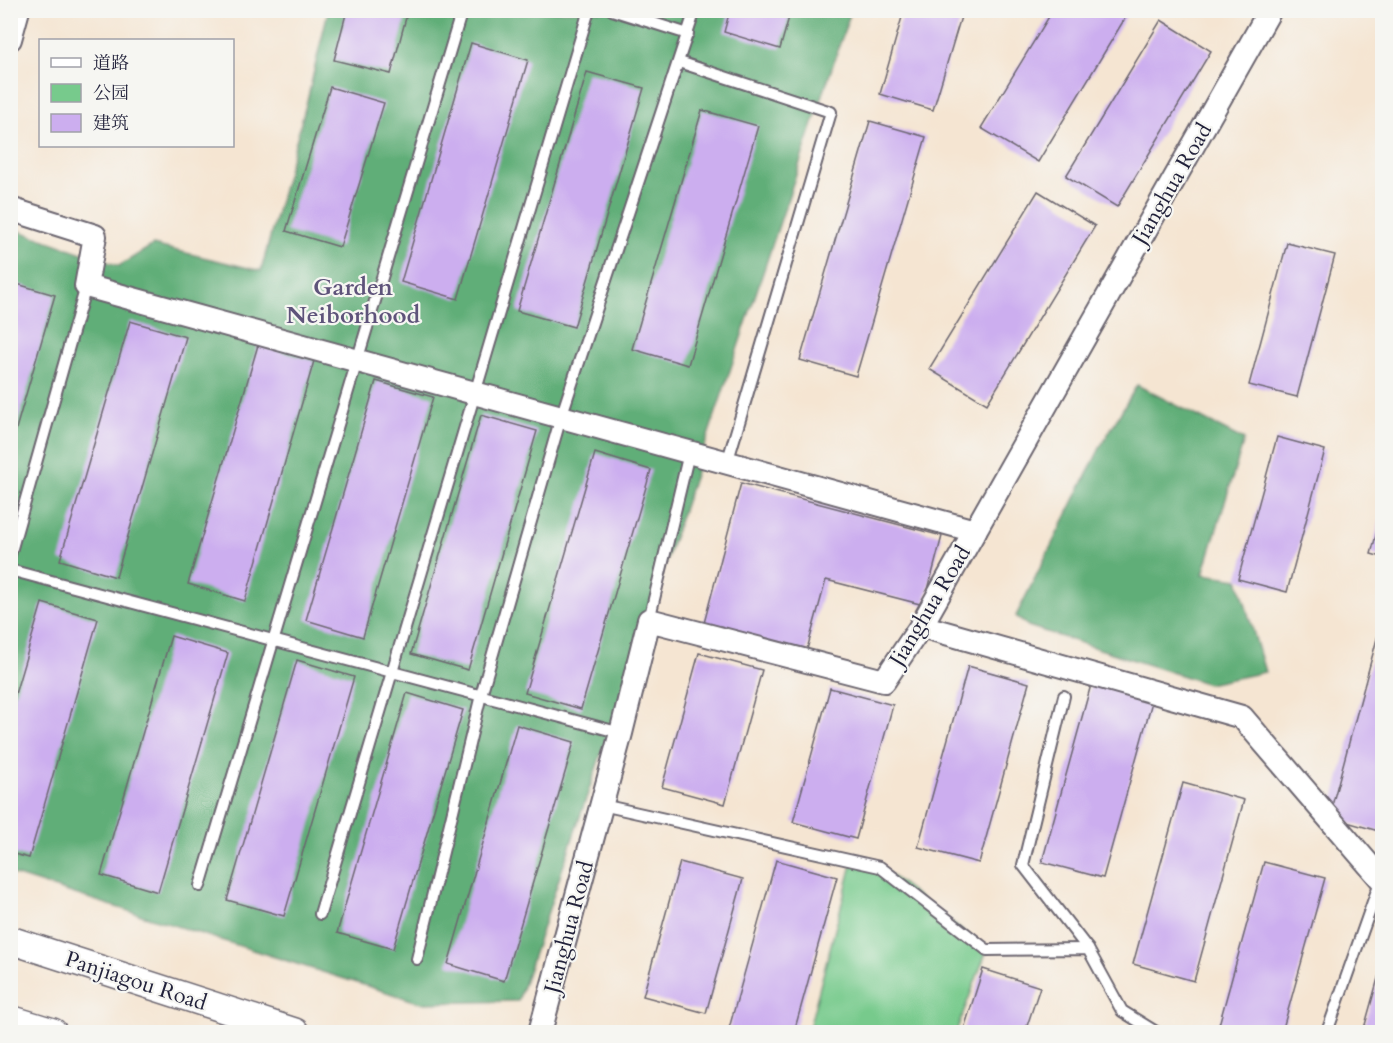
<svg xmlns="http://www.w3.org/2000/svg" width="1393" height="1043" font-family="Cardo,'Noto Serif SC',serif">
<rect width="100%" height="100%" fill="#f6f6f2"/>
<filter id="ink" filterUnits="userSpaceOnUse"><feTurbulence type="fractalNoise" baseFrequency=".0167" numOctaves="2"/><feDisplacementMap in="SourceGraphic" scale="12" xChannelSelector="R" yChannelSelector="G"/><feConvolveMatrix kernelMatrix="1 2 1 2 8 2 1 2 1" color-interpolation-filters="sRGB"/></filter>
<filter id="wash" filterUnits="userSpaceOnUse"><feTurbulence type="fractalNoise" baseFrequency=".008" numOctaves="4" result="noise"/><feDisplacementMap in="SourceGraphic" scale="24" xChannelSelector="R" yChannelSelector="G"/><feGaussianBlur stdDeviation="1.35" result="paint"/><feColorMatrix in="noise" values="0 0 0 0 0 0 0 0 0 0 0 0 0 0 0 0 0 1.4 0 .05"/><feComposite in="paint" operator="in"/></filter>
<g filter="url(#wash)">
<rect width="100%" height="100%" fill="#f5e5d2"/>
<polygon fill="#77ca8c" stroke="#4c7664" stroke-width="1.5" points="853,861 880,867 987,950 956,1032 808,1032"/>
<g fill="#61ae78" stroke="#42685a" stroke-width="1.5">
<polygon points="328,11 851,11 518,1001 421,1003 11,874 11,228 119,266 153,245 261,271 308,97"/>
<polygon points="1137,385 1244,440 1203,574 1238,579 1265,672 1208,684 1028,626 1016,616 1102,444"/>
</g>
<g id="blocks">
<g fill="#ccaeef">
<polygon points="347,10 408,10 391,74 334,60"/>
<polygon points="730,10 791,10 780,49 724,32"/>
<polygon points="904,10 963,10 933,110 880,94"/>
<polygon points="1053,10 1130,10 1038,162 981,128"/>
<polygon points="1161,20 1211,51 1117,207 1066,176"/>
<polygon points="471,43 528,60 458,299 401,282"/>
<polygon points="587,72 644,88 574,327 517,311"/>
<polygon points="330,87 384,103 340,247 286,231"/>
<polygon points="702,110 758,126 688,365 632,349"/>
<polygon points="870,121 926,137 856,376 800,360"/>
<polygon points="1038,191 1095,226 987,404 929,369"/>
<polygon points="1287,243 1335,255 1297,397 1249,385"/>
<polygon points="10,282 55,295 11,446 10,446"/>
<polygon points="130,321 186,337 116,577 60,560"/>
<polygon points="258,345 314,361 245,601 188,584"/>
<polygon points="376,381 433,397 363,637 306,620"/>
<polygon points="481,415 537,431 468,670 411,654"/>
<polygon points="1277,437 1325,450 1287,592 1238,579"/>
<polygon points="595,453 651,470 581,709 525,693"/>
<polygon points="741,483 942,536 924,605 826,580 806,653 703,627"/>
<polygon points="1382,513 1382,557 1371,554"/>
<polygon points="42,603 98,619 29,858 10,853 10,711"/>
<polygon points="1382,620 1382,832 1329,817"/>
<polygon points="171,636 228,653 158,892 101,875"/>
<polygon points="699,653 762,670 725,804 662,787"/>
<polygon points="297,660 354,677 284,916 227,900"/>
<polygon points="968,666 1029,683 979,863 918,847"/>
<polygon points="1092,681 1153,698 1103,878 1042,862"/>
<polygon points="830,688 893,705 856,839 793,822"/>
<polygon points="407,693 463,710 393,949 337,933"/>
<polygon points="517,725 574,742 504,981 448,964"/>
<polygon points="1183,783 1244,800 1194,981 1133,964"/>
<polygon points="776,860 837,877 794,1032 728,1032"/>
<polygon points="680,862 743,879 706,1013 643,996"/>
<polygon points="1264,862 1325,878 1282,1032 1217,1032"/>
<polygon points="1382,964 1382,1032 1363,1032"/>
<polygon points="983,969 1040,987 1025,1032 963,1032"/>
</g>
</g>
</g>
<g filter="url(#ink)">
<use href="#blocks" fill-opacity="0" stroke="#6c6670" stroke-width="1.5"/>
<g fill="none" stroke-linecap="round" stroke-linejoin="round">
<defs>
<g id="service">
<polyline points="612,10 688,34"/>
<polyline points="679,62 831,112 727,463"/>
<polyline points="10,555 86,286"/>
<polyline points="10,570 621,733"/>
<polyline points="649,620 689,453"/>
<polyline points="1064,696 1023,865 1088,949"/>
<polyline points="602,805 880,867 987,950 1088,949 1122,1011 1156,1032"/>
<polyline points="200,886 462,10"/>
<polyline points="320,914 589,10"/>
<polyline points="417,959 481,695 561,417 695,10"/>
<polyline points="1327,1032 1381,879"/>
</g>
<g id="minor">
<polyline points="10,39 18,10"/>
<polyline points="10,209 95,236 86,286 975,531"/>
<polyline points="921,626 1242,717 1382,880"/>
<polyline points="540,1032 621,733 649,620 884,681 921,626 1270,10"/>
</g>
<g id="tertiary">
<polyline points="10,940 295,1032"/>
<polyline points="10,1019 53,1032"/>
</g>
</defs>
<use href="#service" stroke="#6c6670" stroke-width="14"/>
<use href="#minor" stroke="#6c6670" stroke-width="26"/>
<use href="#tertiary" stroke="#6c6670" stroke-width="30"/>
<use href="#service" stroke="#fff" stroke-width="10"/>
<use href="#minor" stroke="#fff" stroke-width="22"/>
<use href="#tertiary" stroke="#fff" stroke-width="27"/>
</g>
</g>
<g text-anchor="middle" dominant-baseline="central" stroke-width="4.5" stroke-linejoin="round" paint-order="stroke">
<g font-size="22" fill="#22223b" stroke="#f6f6f2">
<text transform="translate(1172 184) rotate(-60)">Jianghua Road</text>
<text transform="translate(930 606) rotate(-59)">Jianghua Road</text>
<text transform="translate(569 927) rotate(-75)">Jianghua Road</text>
<text transform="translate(136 981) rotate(18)">Panjiagou Road</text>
</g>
<g font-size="24" font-weight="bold" fill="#5e537a" stroke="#f6f6f2">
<text x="353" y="287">Garden<tspan x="353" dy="28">Neiborhood</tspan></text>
</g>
</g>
<rect width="1393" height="1043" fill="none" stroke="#f6f6f2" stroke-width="36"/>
<rect x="39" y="39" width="195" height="108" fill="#f6f6f2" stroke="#a1a1a9" stroke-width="1.5"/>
<rect x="51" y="58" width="30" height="9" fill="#ffffff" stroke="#a1a1a9" stroke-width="1.5"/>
<text x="93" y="69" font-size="18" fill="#22223b">道路</text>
<rect x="51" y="84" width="30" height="18" fill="#77ca8c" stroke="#a1a1a9" stroke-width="1.5"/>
<text x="93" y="99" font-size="18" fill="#22223b">公园</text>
<rect x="51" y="114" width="30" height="18" fill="#ccaeef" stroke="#a1a1a9" stroke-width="1.5"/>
<text x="93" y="129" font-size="18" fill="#22223b">建筑</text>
</svg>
